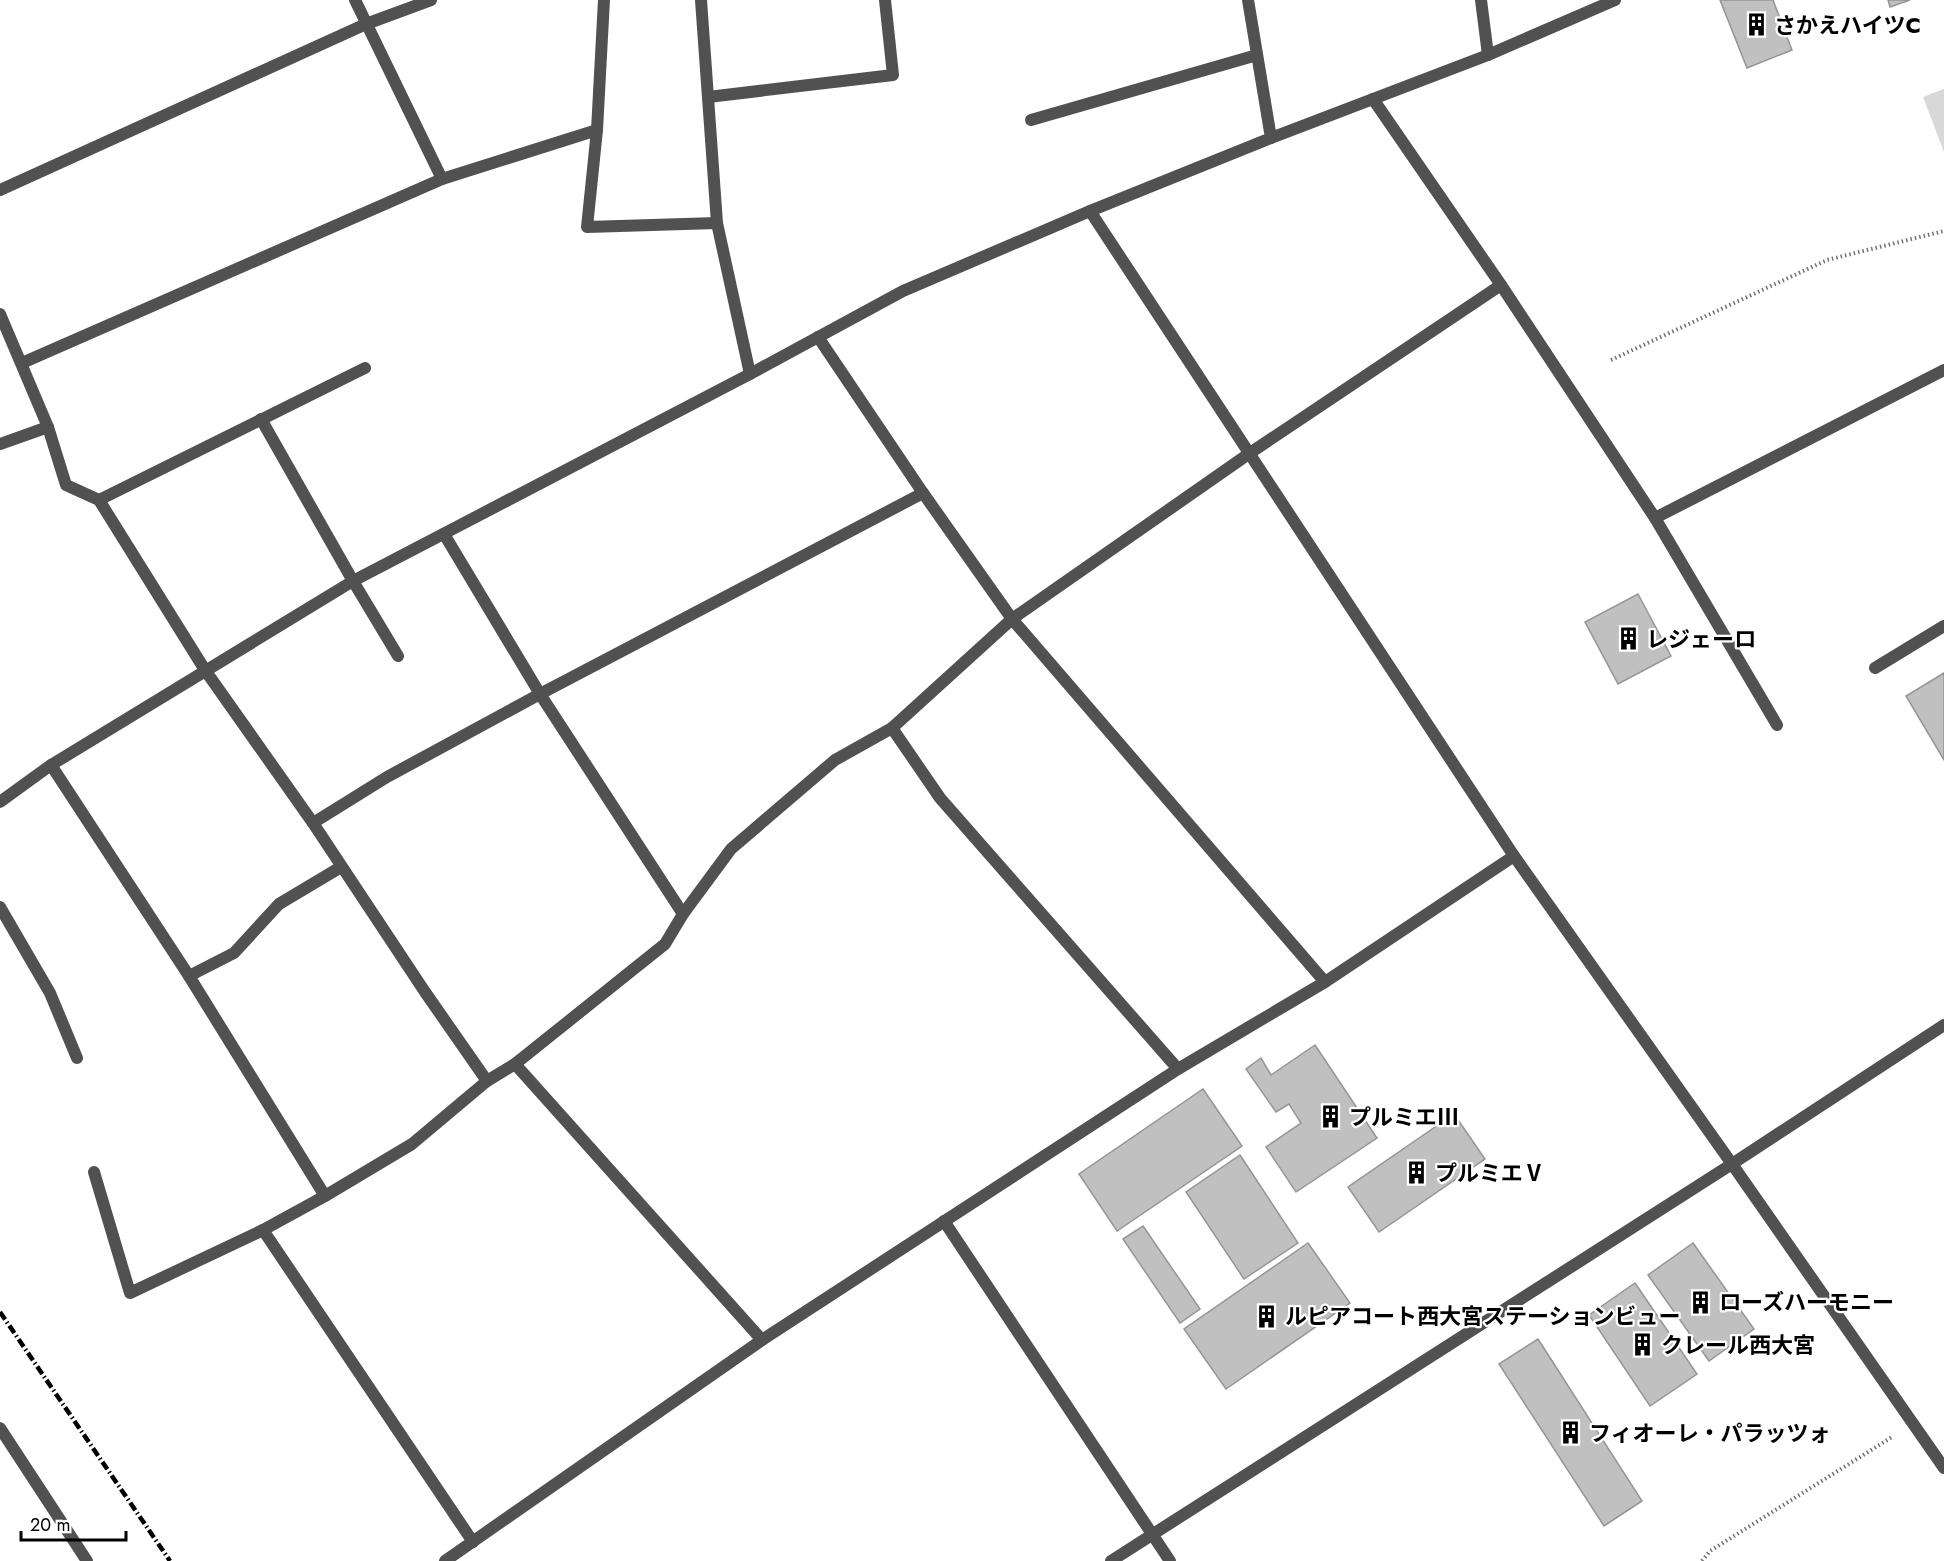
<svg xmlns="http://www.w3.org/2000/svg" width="1944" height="1561" font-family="Jost,'Noto Sans JP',sans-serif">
<rect width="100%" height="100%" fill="#fff"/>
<polygon fill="#d8d8d8" points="1944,89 1944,152 1923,97"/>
<g fill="#c0c0c0" stroke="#959595" stroke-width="1.5">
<polygon points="1720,0 1773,0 1792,50 1747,68"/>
<polygon points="1888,0 1910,0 1890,7"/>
<polygon points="1638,594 1671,656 1618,684 1585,622"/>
<polygon points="1944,673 1944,760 1906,696"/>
<polygon points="1315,1045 1377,1138 1296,1192 1266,1147 1301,1123 1289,1104 1276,1112 1246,1069 1261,1058 1271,1075"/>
<polygon points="1203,1089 1242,1146 1117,1231 1079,1174"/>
<polygon points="1454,1114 1485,1159 1379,1232 1348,1187"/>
<polygon points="1240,1155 1298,1243 1244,1279 1186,1192"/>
<polygon points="1143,1226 1200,1309 1180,1323 1123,1239"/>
<polygon points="1308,1243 1350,1303 1226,1389 1184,1329"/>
<polygon points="1693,1243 1754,1329 1709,1361 1648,1275"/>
<polygon points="1635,1283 1697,1374 1650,1406 1589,1315"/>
<polygon points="1538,1339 1642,1501 1604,1526 1499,1364"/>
</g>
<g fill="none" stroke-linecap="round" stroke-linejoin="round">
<g stroke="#737373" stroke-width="4" stroke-dasharray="1.5 3" stroke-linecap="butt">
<polyline points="1611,360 1827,260 1944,231"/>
<polyline points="1702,1561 1710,1551 1892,1437"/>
</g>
<g stroke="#515151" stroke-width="12">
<polyline points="355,0 442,179"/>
<polyline points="604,0 597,130 587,227 717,223"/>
<polyline points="701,0 717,223 750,374"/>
<polyline points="1248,0 1271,138"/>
<polyline points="1481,0 1488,55"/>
<polyline points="708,97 893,75 885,0"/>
<polyline points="1373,99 1501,285 1655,518 1777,725"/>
<polyline points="1031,120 1257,55"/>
<polyline points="0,190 366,24 431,0"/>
<polyline points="1090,211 1514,856 1732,1164 1944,1468"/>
<polyline points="0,314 48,427 66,485 99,500 205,670 313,823 425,992 487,1081"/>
<polyline points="818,337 923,493 1012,619 1325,982"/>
<polyline points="22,363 442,179 597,130"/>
<polyline points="261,419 353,581 398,656"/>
<polyline points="0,444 48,427"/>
<polyline points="99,500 365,368"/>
<polyline points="1655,518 1944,370"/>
<polyline points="444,534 540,694 683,914"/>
<polyline points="1875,668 1944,626"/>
<polyline points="892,728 940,798 1178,1069"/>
<polyline points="51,765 189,976 325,1196"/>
<polyline points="0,802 51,765 353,581 750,374 903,291 1090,211 1271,138 1488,55 1615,0"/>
<polyline points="313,823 387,777 540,694 923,493"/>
<polyline points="0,907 50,993 77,1058"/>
<polyline points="189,976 234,953 279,904 341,867"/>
<polyline points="515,1064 762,1340"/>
<polyline points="94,1172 130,1293 263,1230 325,1196 412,1144 487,1081 515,1064 665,944 683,914 731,849 835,760 892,728 1012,619 1250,453 1501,285"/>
<polyline points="944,1221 1170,1561"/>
<polyline points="263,1230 473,1542"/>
<polyline points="0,1428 87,1561"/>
<polyline points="445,1561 762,1340 1178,1069 1325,982 1514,856"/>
<polyline points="1111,1561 1732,1164 1944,1025"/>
</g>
<polyline stroke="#000" stroke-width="4.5" stroke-dasharray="9 3 1.5 3" stroke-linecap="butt" points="0,1312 170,1561"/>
</g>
<defs>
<symbol id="building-bare" viewBox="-9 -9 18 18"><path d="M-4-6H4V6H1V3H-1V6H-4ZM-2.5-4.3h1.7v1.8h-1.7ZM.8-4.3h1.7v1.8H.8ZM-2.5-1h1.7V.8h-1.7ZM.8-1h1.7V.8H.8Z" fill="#000" stroke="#fff" stroke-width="2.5" paint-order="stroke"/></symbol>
</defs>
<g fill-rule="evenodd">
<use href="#building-bare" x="1740" y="8" width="33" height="33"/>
<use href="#building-bare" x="1612" y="622" width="33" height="33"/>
<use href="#building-bare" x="1314" y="1100" width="33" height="33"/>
<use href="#building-bare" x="1400" y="1156" width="33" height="33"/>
<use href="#building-bare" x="1684" y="1286" width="33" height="33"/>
<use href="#building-bare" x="1250" y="1300" width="33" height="33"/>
<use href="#building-bare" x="1626" y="1328" width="33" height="33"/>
<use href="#building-bare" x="1554" y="1416" width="33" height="33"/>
</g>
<g text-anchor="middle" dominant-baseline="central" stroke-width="4.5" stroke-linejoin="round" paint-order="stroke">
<g font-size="22" font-weight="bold" fill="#000" stroke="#fff" text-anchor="start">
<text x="1774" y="25">さかえハイツC</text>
<text x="1646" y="639">レジェーロ</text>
<text x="1349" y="1117">プルミエⅢ</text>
<text x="1435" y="1173">プルミエⅤ</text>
<text x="1719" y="1302">ローズハーモニー</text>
<text x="1285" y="1316">ルピアコート西大宮ステーションビュー</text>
<text x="1661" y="1345">クレール西大宮</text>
<text x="1589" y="1433">フィオーレ・パラッツォ</text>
</g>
</g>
<path d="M21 1531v9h105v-9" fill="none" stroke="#000000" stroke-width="3"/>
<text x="30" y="1531" font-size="18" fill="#000000" stroke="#ffffff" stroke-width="4.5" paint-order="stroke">20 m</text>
</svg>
